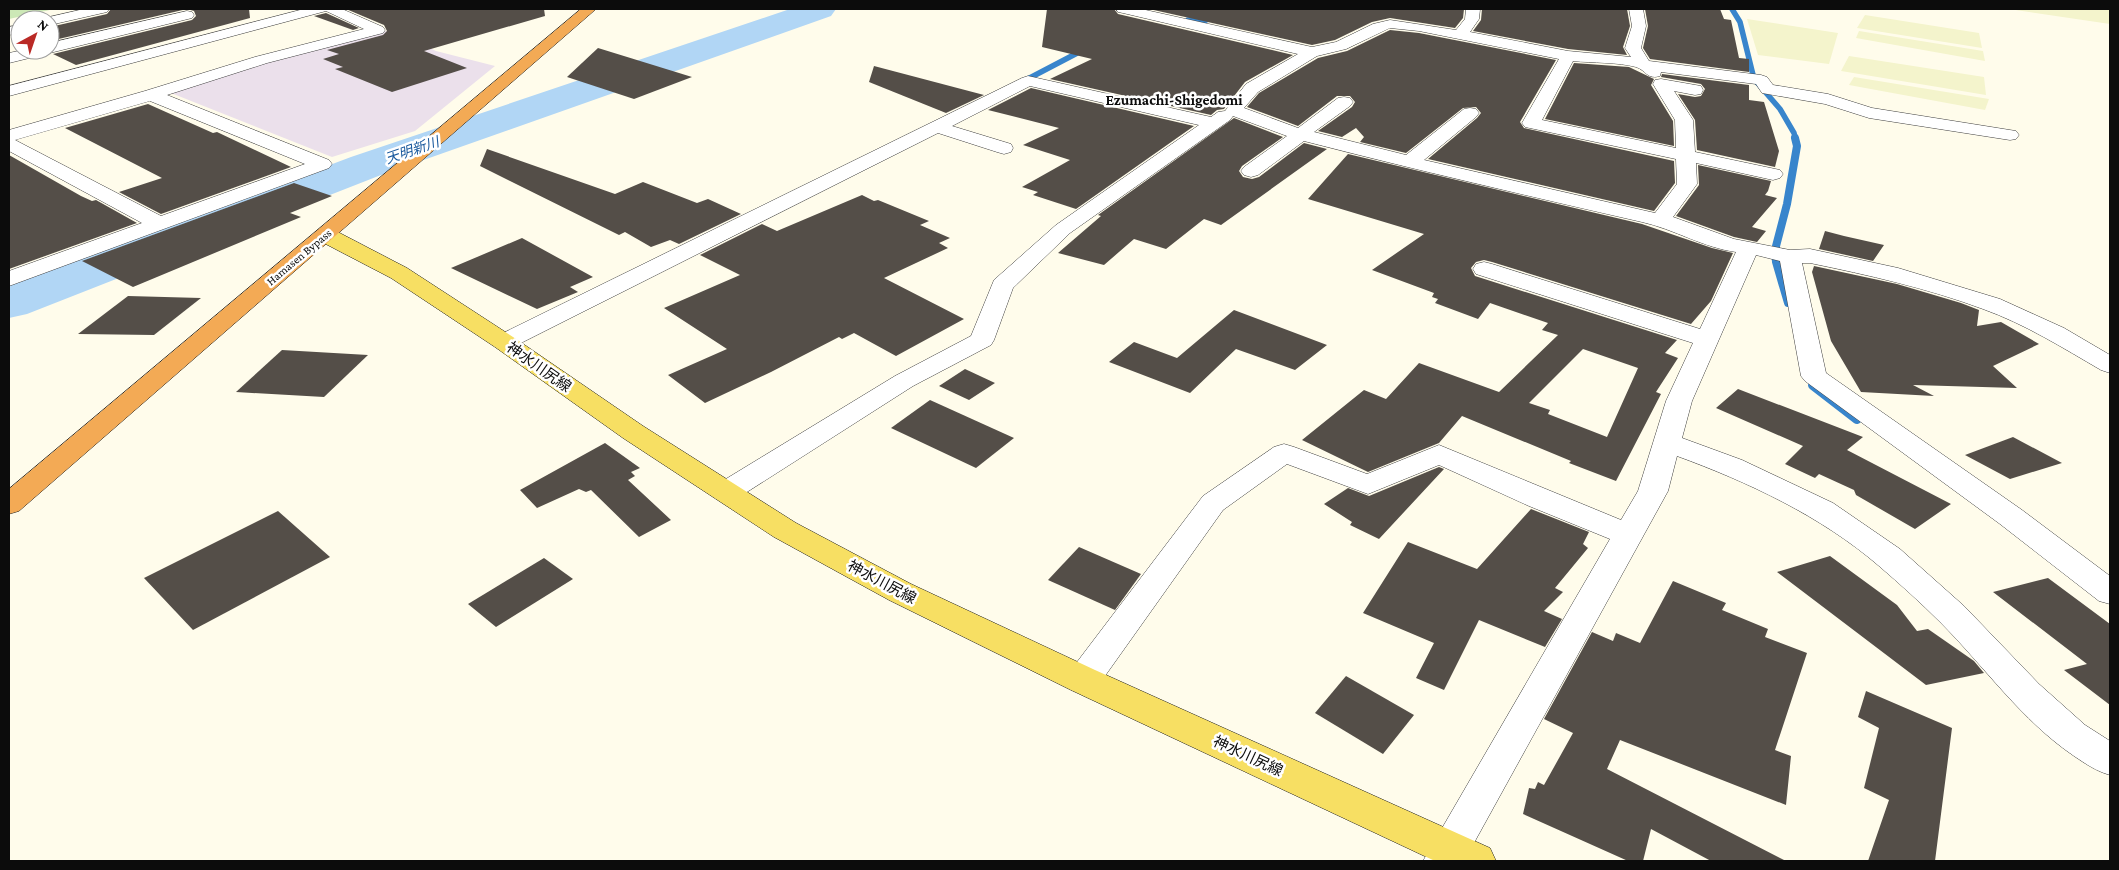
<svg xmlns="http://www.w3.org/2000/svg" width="2119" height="870" font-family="'Crimson Pro','Noto Sans JP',serif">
<rect width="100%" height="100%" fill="#fffceb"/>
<polygon fill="#ebe0eb" points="390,30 436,51 495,66 415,131 332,157 171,93 271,60"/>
<g fill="#f4f4cc">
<polygon points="2009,9 2110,9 2110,24"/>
<polygon points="1865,15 1979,33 1982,48 1857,28"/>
<polygon points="1747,19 1838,33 1829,64 1758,55"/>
<polygon points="1859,31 1983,51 1985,61 1856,38"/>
<polygon points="1849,56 1984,77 1986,95 1841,71"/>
<polygon points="1854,77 1989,99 1985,110 1849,85"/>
</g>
<polygon fill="#cce8b6" points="9,9 54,9 9,19"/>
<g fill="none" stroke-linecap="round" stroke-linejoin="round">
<g stroke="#3885cc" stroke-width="5.5">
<polyline points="1732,9 1740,22 1754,79 1780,109 1794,133 1796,140"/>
<polyline points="1188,20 1203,22 1225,9"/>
<polyline points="1020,83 1085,49"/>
</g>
<polyline stroke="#3885cc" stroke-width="8" points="1788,303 1776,262 1775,250 1787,204 1797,146 1795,138"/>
<polyline stroke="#3885cc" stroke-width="10" points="1813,385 1857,419"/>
<polygon fill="#b1d6f5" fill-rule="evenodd" points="790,9 836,9 831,16 381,175 27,314 9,318 9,286 351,157"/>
</g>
<g fill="#544e48" fill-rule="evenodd">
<polygon points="111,9 249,9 250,18 76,65 53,54 192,20 196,16 194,11 187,9 50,41 50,27 107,14"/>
<polygon points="346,9 544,9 545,16 424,51 467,68 392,92 335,69 343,67 323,59 339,54 327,50 383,35 387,31 384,25"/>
<polygon points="1047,9 1114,9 1118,14 1293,55 1245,82 1224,109 1217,110 1211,115 1050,79 1092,59 1042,47"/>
<polygon points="1149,9 1464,9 1463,18 1455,28 1390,18 1372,22 1335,40 1312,45"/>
<polygon points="1482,9 1627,9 1630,26 1623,47 1627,55 1568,49 1473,31 1481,20"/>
<polygon points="1645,9 1720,9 1724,19 1731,20 1739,58 1749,59 1749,72 1650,59 1643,48 1648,26"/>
<polygon points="326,13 359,28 353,30 314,16"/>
<polygon points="1390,30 1419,33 1556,60 1520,122 1524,128 1674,161 1675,183 1654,211 1428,159 1477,118 1481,113 1476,107 1463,108 1406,153 1360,142 1364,137 1356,128 1342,137 1318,131 1352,107 1355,102 1350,96 1337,96 1298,126 1247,107 1259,93 1318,58 1347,51"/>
<polygon points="598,48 692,77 634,99 567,77"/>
<polygon points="1574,63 1629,67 1654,79 1651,85 1673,121 1674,146 1545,119"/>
<polygon points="874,66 984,95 946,113 869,82"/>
<polygon points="1662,74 1749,85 1749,100 1764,102 1779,151 1775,167 1697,150 1695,120 1678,94 1695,97 1701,96 1705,89 1701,84 1661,77"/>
<polygon points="1031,88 1194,126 1076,209 1033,195 1038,192 1022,187 1070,160 1023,145 1059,128 988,110"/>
<polygon points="148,104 213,133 217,132 291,167 161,214 119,192 162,178 65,128"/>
<polygon points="1234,118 1283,137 1242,166 1239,171 1243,177 1252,179 1259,177 1304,143 1327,149 1221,225 1204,219 1166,249 1134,239 1104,265 1058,253 1101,216 1098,215"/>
<polygon points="487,149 615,194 643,182 697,203 708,199 741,214 679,244 670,240 651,247 625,232 619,235 480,166"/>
<path d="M1348,154L1642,224L1712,248L1733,253L1711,301L1691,324L1492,262L1484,260L1476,262L1471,268L1475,276L1677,340L1665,353L1678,358L1656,392L1661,394L1616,481L1569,463L1571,461L1462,416L1439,443L1368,472L1302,440L1364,390L1386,399L1419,363L1499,392L1558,335L1542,330L1548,323L1490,303L1478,319L1435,303L1438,299L1432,297L1434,293L1372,270L1424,234L1308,199ZM1583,349L1638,368L1607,437L1548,414L1550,410L1529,403Z"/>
<polygon points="9,155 81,196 92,201 96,200 137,223 9,269"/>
<polygon points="1698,165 1771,181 1768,191 1765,195 1777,198 1752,227 1766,231 1757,242 1734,237 1676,216 1699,185"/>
<polygon points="294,183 332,196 290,213 301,217 133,287 82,261"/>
<polygon points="862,195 874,201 878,200 929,221 920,225 950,238 939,243 948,248 884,278 964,319 896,356 854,333 842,339 839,337 771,372 705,403 668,375 727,349 664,308 740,275 700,255 762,224 777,231"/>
<polygon points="1825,231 1844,236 1884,245 1873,261 1819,249"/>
<polygon points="522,238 593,277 570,287 578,292 537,309 451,268"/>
<polygon points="1814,266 1897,284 1961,303 1979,310 1977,326 2001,322 2039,344 1993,366 2017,388 1913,385 1934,396 1861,392 1831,341 1812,272"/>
<polygon points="128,296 201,298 154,335 78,334"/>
<polygon points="1234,310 1327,345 1295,370 1236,349 1190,393 1109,362 1134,342 1177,358"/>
<polygon points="282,350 368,355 324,397 236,392"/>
<polygon points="965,369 995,383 969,400 939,386"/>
<polygon points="1738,389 1863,437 1847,450 1951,504 1915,529 1856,495 1854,490 1819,474 1815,478 1785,464 1803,446 1716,408"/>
<polygon points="930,400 1014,438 976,468 891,428"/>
<polygon points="2013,437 2062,463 2010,479 1965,455"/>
<polygon points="605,443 640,468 631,472 635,476 628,480 671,520 639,537 591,490 586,492 579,489 537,508 520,490"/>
<polygon points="1439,467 1444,469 1379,539 1350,525 1352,522 1324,504 1348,488 1369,496"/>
<polygon points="1531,509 1589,532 1583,544 1588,548 1555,588 1563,592 1544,611 1562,619 1545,647 1479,620 1444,690 1416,678 1434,643 1363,613 1408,542 1477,569"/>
<polygon points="278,511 330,557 193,630 144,578"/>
<polygon points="1079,547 1141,574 1115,610 1048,580"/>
<polygon points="1830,556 1897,605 1917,631 1928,629 1974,661 1984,673 1926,685 1777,572"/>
<polygon points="544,558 573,579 496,627 468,604"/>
<polygon points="2048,578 2110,624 2110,705 2064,670 2087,664 1993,592"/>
<polygon points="1673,581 1726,603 1722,610 1768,629 1765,637 1807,653 1775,750 1791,756 1786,805 1620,740 1607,769 1786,861 1711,861 1651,829 1643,861 1628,861 1523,814 1529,788 1535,789 1538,782 1544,785 1573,733 1544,719 1592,632 1613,641 1616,633 1640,643"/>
<polygon points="1346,676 1414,715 1383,754 1315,713"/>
<polygon points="1866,691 1952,728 1935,861 1868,861 1889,800 1864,788 1879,728 1858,717"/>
</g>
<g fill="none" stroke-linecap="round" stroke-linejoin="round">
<defs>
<g id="minor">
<polygon points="84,9 109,9 107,12 50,25 50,20 43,20 45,18"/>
<path d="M304,9H342L383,27L385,30L383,33L267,63L167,95L329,160L332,164L329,168L9,286V271L142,223L9,151V130L145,91L255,57L364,29L326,11L9,96V86ZM150,101L305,164L161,216L15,140Z"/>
<path d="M1116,9H1141L1312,47L1336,42L1373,24L1390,20L1456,30L1465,19L1466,9H1480L1479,19L1470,32L1568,51L1631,57L1625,48L1632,26L1629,9H1643L1646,26L1641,48L1649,61L1761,75L1767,77L1773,85L1828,94L1872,108L2016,131L2019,135L2016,139L2010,140L1869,118L1825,104L1762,93L1756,84L1661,72L1660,76C1647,80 1646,70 1636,67C1618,62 1592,63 1573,61L1542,120L1676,148L1675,120L1653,84L1655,80L1661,79L1701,86L1703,90L1701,94L1695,95L1674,91L1693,120L1695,152L1780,170L1783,174L1780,178L1773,180L1696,163L1697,184L1673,217L1734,239L1790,250L1810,249L1898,268L2000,299L2064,328L2110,355V373L2101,370C2063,348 2025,324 1983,309C1927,288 1868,275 1810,263H1802L1826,373L2022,510L2110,576V604L2099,601L2000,524L1805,381L1801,376L1780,261L1756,255L1692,401L1682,438L1742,460L1833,503L1900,549L1964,606L2039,684L2085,725L2110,741V775C2096,771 2086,764 2074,756C2021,720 1985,667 1940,622C1921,603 1900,584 1879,566C1821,516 1748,482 1677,456L1668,491L1464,861H1423L1610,539L1529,506L1439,465L1368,494L1287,464L1223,510L1095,690L1083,693L1071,690L1065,680L1071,670L1203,496L1274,447L1284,444L1294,447L1367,474L1439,445L1621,520L1638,491L1666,401L1693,343L1476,274L1473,269L1476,264L1484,262L1492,264L1700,329L1736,252C1704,248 1674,229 1642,222C1529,196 1416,170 1304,141L1258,175L1251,177L1244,175L1241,171L1244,167L1287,136L1233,116L1230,120L1070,233L1013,288L994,340L991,345L913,386L736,499L726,501L716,499L711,492L716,485L895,376L971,336L994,280L1056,225L1199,125L1030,86L952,126L1011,144L1013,148L1011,152L1004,154L997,152L938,133L513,347L504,349L495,347L492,342L495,337L1022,78L1028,76L1211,117L1218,112L1225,111L1246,84L1298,54L1123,13L1118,12ZM1390,28L1419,31L1559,59L1522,123L1525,127L1676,159L1677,184L1655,213L1424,160L1476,117L1479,113L1476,109L1470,108L1464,109L1406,155L1314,132L1350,106L1353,102L1350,98L1344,97L1338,98L1298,128L1244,108L1258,92L1317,56L1346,49Z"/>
<polygon points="187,11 192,12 194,15 192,18 9,63 9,53 23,50 50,50 50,43"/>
<polygon points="20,25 20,33 9,35 9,27"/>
</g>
<polygon id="major" points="326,229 334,230 407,268 513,337 643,426 796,523 911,584 1095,670 1490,848 1496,861 1435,861 1071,690 889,600 774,537 623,438 495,347 391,278 318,240 315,235 318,230"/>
<polygon id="highway" points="581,9 596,9 19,511 9,514 9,489"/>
</defs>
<use href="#minor" stroke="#3f3f3f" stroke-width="1"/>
<use href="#major" stroke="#1d1d1d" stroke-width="1"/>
<use href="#highway" stroke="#1d1d1d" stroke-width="1"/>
<use href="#minor" fill="#fff" fill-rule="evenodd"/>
<use href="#major" fill="#f7df63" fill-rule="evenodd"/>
<use href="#highway" fill="#f3aa55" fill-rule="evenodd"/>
</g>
<g text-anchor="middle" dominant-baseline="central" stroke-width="5" stroke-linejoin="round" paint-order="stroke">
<g font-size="12" fill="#0c0c0c" stroke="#fff">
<text transform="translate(299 257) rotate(-40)">Hamasen Bypass</text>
</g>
<g font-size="14" font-style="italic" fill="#17579c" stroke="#fff">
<text transform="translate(412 150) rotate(-19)">天明新川</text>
</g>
<g font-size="15" font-weight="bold" fill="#0c0c0c" stroke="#fff">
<text x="1174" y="100">Ezumachi-Shigedomi</text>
</g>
<g font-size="15" fill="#0c0c0c" stroke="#fff">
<text transform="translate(539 367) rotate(35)">神水川尻線</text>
<text transform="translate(882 582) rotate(28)">神水川尻線</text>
<text transform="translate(1248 756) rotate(25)">神水川尻線</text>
</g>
</g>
<rect width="2119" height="870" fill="none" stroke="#0c0c0c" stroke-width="20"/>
<g transform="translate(35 35) rotate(40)"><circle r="24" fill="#ffffff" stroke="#9e9e9e"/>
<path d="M0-4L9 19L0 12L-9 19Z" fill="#ba2a26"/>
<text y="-8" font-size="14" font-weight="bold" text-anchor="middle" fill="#0c0c0c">N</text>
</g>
</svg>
